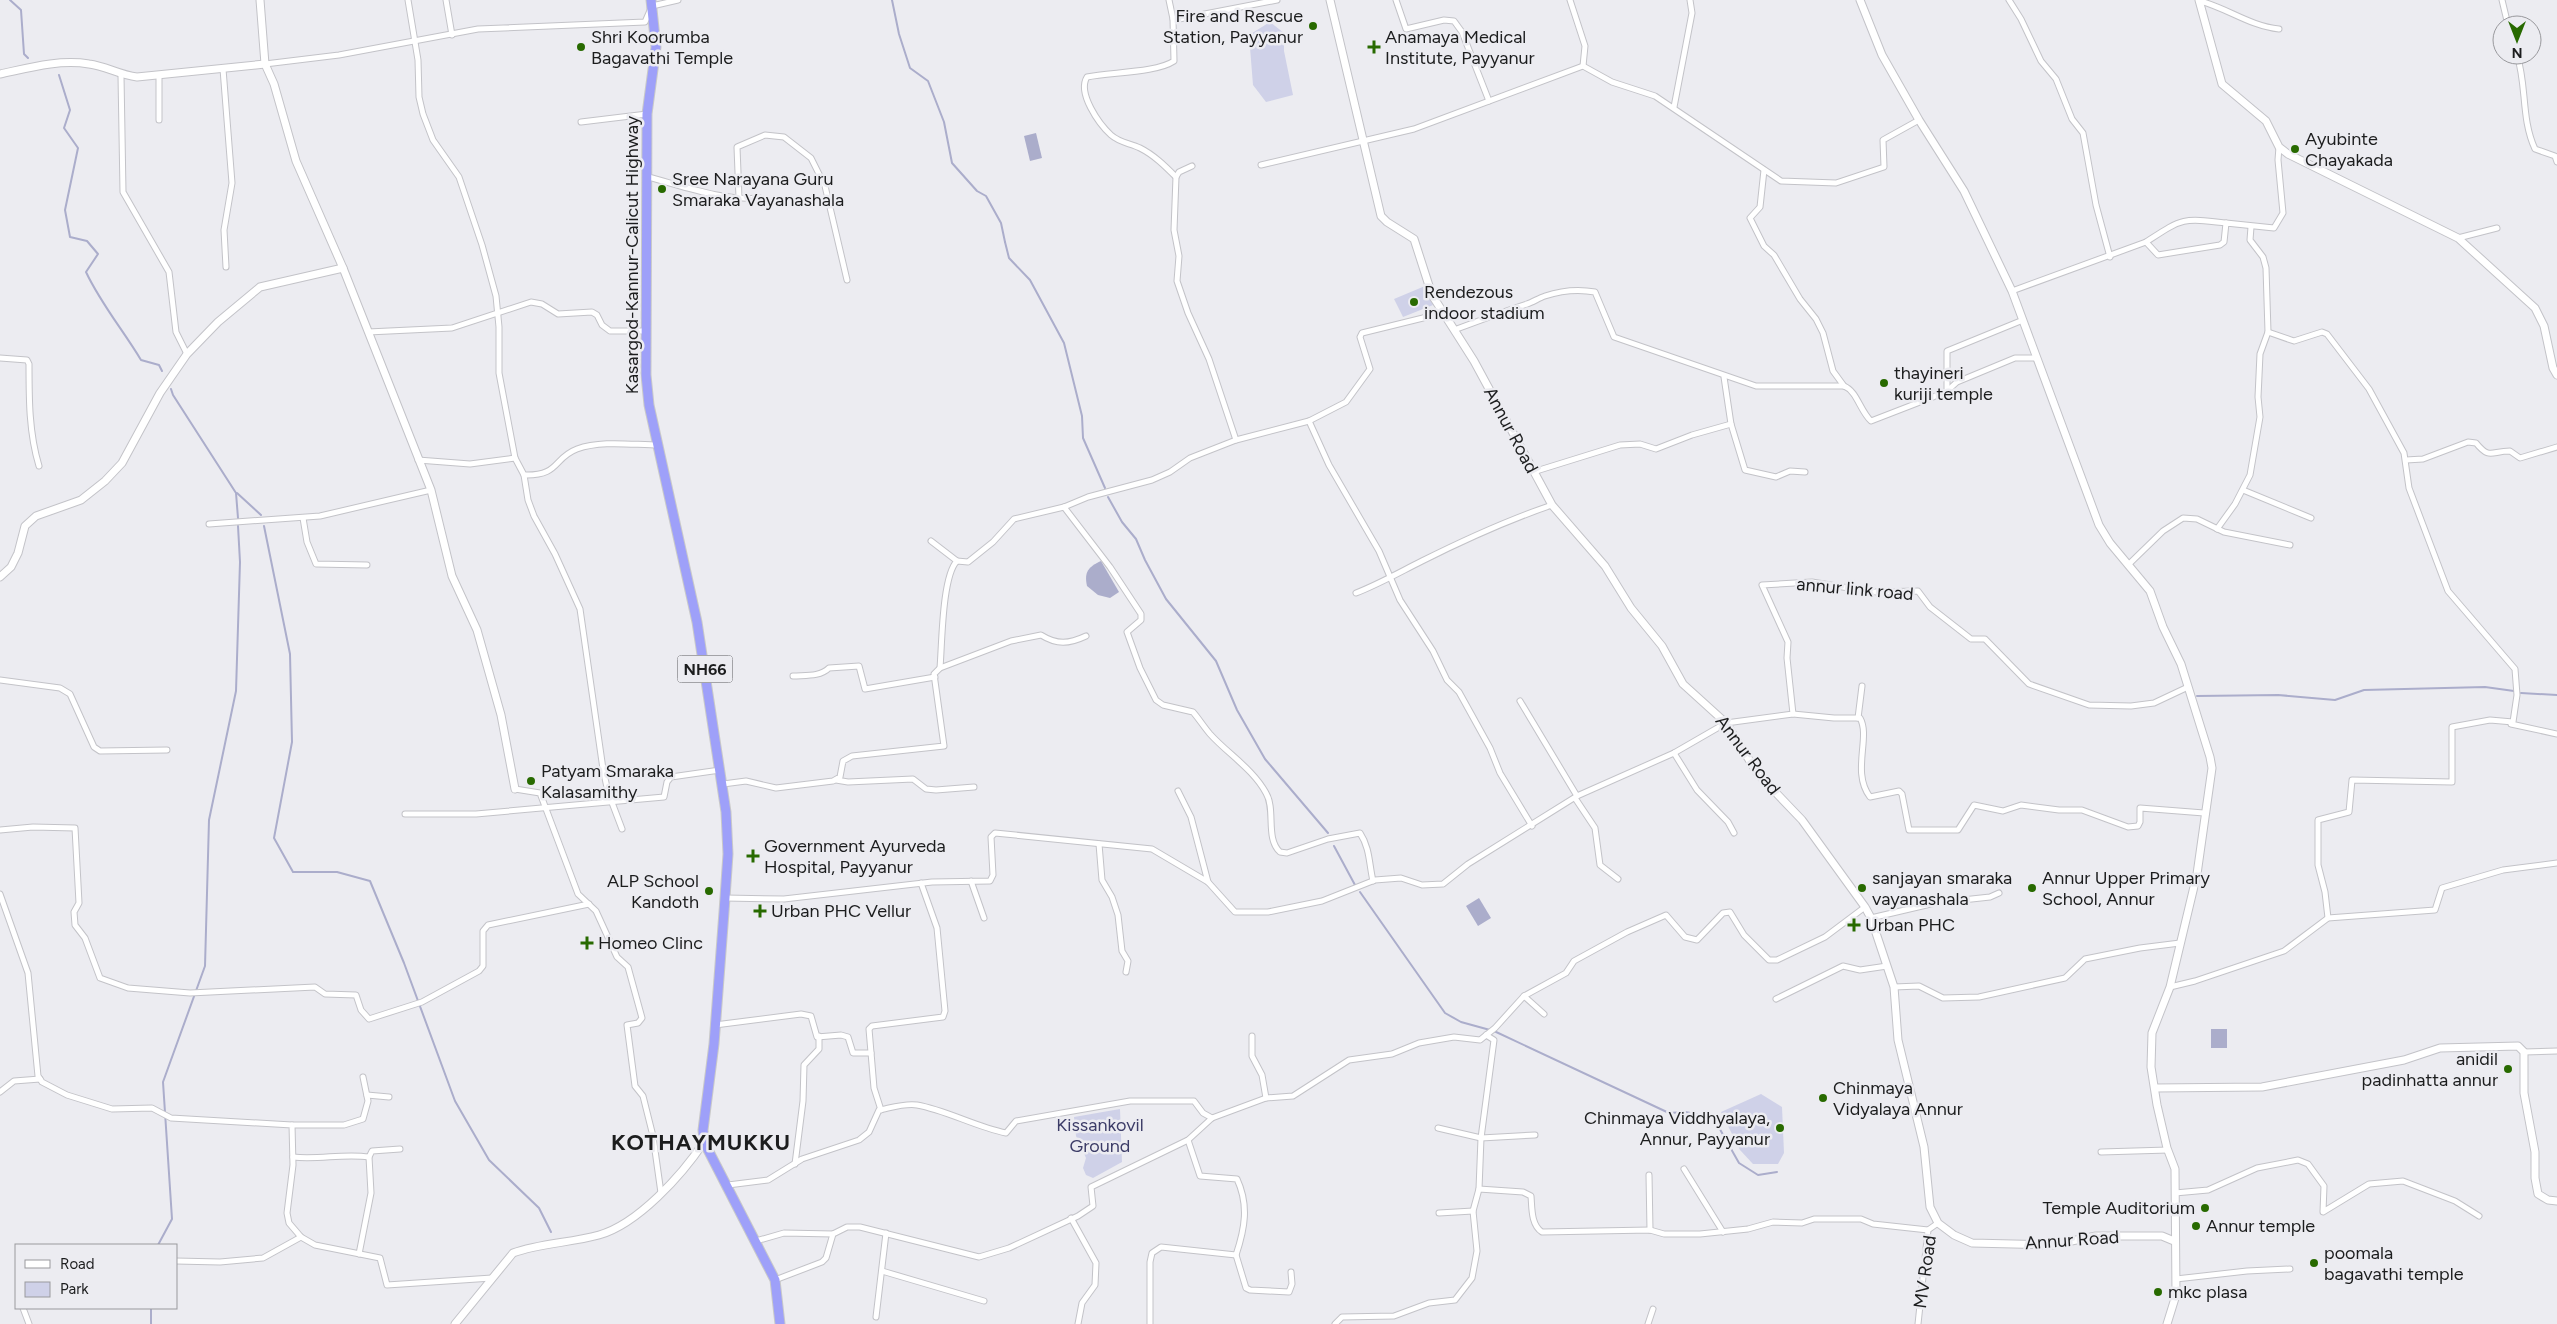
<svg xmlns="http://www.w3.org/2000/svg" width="2557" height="1324" font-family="Figtree,sans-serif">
<rect width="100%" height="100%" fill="#ececf1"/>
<g fill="#cfd1e8">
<polygon points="1270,22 1284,33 1284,51 1293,95 1266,102 1253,85 1249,35"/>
<polygon points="1425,286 1433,305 1403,317 1394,299"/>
<polygon points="1761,1094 1782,1107 1784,1153 1778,1164 1753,1164 1740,1150 1721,1112"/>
<polygon points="1120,1109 1122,1162 1093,1178 1086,1175 1083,1168 1086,1158 1076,1136 1074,1117"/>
</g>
<g fill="#abadcb">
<polygon points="1036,133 1042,158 1030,161 1024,136"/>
<path d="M1101,561L1119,592L1110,598L1098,595L1087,586C1084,572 1088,567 1101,561Z"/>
<polygon points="1479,898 1491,918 1478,926 1466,906"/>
<rect x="2211" y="1029" width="16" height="19"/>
</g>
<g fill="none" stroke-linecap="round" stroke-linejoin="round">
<g stroke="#abadcb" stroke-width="2">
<polyline points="10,0 21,10 24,54 28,58"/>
<polyline points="892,0 899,34 910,68 928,81 944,122 952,163 977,191 986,196 1001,223 1005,242"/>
<path d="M59,75L70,110L64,128L78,148L65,210L70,237L87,241L98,254L86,272C101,304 123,330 141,360L159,365L162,371"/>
<polyline points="1009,258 1005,242 1009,258 1030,280 1064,343 1082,416 1083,438 1105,488"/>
<polyline points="171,389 173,395 236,493 238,518"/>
<polyline points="237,493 261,515"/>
<polyline points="1108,497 1122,522 1136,539 1145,560 1166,599 1216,661 1237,710 1265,759 1328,833"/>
<polyline points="264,526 290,654 292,742 274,838 293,872 337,872 370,881 404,963 455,1101 489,1160 539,1208 551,1232"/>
<polyline points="2521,693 2557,695"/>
<polyline points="2197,696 2278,695 2335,700 2364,690 2485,687 2514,691"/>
<polyline points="1334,846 1355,885"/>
<polyline points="1360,892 1445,1013 1461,1022 1490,1030"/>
<polyline points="1494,1031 1669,1113 1685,1112 1713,1117 1739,1163 1758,1175 1777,1172"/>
<polyline points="158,1245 172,1219 163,1082 205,966 209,820 236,691 240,562 238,526"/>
<polyline points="151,1324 151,1308"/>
</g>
<defs>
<g id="street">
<polyline points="408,0 418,60 419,97 423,114 433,140 459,177 482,245 496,296 499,327 499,373 515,458"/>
<polyline points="446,0 452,35"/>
<polyline points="1169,0 1173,19 1179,19 1277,0"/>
<polyline points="1396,0 1406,29 1444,20 1454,21 1462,32 1489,101"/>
<polyline points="1570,0 1585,46 1583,66"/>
<polyline points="2009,0 2021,19 2041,61 2056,79 2072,119 2083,133 2096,205 2110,257"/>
<polyline points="2502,0 2508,25"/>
<path d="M2200,1C2227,8 2250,26 2279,29"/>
<path d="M1173,19L1174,61C1156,73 1110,72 1087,77C1077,93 1099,124 1111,135C1120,143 1130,143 1140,148C1154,155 1165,166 1176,177"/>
<path d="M2517,55C2527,86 2521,119 2535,149L2555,156L2557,162"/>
<polyline points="265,64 339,55 478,29 645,22 652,6 678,0"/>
<polyline points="223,69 232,183 224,230 226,267"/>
<polyline points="121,76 123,192 169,272 176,332 187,354"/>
<polyline points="159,76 159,120"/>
<polyline points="1674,107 1692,13 1690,0"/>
<polyline points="581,122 647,114"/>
<polyline points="1261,165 1414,129 1583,66 1612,82 1655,96 1781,181 1836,183 1884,167 1883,140 1919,120"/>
<polyline points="1192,166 1179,172 1176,177 1174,230 1179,256 1177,281 1188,313 1209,359 1236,440"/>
<polyline points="1764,170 1760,207 1750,218 1764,246 1774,255 1800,299 1816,319 1823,333 1833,371 1844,386"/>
<path d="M648,177C683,186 723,201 760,198"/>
<polyline points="739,198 737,147 765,135 784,137 811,158 825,186 847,280"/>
<polyline points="2251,227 2250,240 2263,257 2266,268 2268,332"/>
<polyline points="2458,238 2497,228"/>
<path d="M2146,242C2183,218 2181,218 2226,223"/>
<polyline points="2012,291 2146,242 2158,255 2220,245 2224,242 2226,223 2274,228 2283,213 2278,160 2279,147"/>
<path d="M1454,330C1478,321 1502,312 1527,304C1533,302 1539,298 1545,296C1560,291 1579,289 1595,292L1614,337L1756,386H1844C1857,391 1860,411 1871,421L1933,397L1947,391L1957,382L2015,358H2036"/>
<polyline points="368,332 452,328 531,302 542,304 558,314 592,312 597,315 602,325 610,331 646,331"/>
<path d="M0,358L27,360L29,364C29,399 29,433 39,466"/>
<polyline points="1724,377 1731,424 1745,470 1776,477 1790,471 1805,472"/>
<polyline points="1947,391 1947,351 2023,320"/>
<polyline points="1309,421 1329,465 1379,551 1400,600 1433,651 1447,680 1459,692 1490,748 1500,773 1532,826"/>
<path d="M418,460L470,464L515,458L524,475C560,476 553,458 577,449C602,440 633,445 659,445"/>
<path d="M2406,460L2423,459L2468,442L2476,443C2490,460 2491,451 2510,451L2520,458L2557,447"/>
<polyline points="1533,472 1620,445 1640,444 1656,449 1692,435 1731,424"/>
<polyline points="524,475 528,500 534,516 555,554 580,609 603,769 608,792 622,829"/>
<polyline points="2243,490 2311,518"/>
<path d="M1064,507L1110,567L1141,614V620L1127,632L1140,668L1156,700L1163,705L1193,712C1199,719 1204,727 1210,734C1228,754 1253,769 1266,793C1276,810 1265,838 1280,852L1287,853L1328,839L1360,833C1370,848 1369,864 1373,881"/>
<polyline points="303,518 307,542 316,564 367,565"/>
<polyline points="209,524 320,516 431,490"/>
<polyline points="2217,529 2235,504 2250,475 2260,417 2258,397 2260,354 2268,332 2294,341 2322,332 2327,334 2369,389 2404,453 2409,488 2448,591 2515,669 2517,695 2513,722 2490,720 2452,727 2452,782 2352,780 2349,812 2318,820 2318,865 2325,892 2328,918"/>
<polyline points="931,541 957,561"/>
<polyline points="2128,565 2163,531 2183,518 2197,519 2224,532 2290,545"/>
<path d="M1356,593C1379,584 1400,572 1422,561C1464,540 1508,520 1552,505"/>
<path d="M940,668L1011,641L1041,635C1057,645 1069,644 1086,636"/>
<path d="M793,676C805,675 820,677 829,668L859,666L865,689L935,677"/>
<polyline points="0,680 60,688 70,694 94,747 100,751 167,750"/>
<polyline points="1520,701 1577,796"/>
<path d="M1793,714L1834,718H1860C1871,737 1851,772 1870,797L1899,791L1902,794L1909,830H1958L1974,805L2003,811L2021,805L2059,810H2082L2128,827L2138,826L2140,822V808L2204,813"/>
<polyline points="1858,718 1862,686"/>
<polyline points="2511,724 2557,734"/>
<polyline points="1674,753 1697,790 1728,822 1734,833"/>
<polyline points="836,780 848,782 913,779 926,789 936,790 974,787"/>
<path d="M723,784L746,781L776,788L833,781L840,777L843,761L852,756L944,746L934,674L940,668C942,645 942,576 957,561L968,562L993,542L1014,519L1064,507L1088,497L1152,480L1170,472L1190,458L1236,440L1309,421L1346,402L1370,369L1360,337L1362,333L1423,318L1440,310"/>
<polyline points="515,789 540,793 578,894 596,911 617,957 628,967 642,1018 638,1023 627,1025 635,1086 643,1096 653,1136 661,1193"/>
<polyline points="1178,791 1191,817 1208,882"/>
<polyline points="1575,798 1595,828 1600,865 1618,879"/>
<polyline points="405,814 476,814 664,797 667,782 671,777 720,770"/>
<polyline points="0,830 33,827 75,828 79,903 74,912 75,925 85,938 100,978 128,988 190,993 315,987 325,994 356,995 361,1010 369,1019 422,1002 479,971 483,966 483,931 488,925 589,904"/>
<polyline points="1099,844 1102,880 1112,897 1118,915 1122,951 1128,961 1126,972"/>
<polyline points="971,881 984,918"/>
<polyline points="0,894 28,973 38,1076 42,1082 67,1095 112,1109 152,1108 171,1118 292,1125 293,1165 287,1213 289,1223 301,1237 315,1245 380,1258 387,1285 492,1278"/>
<polyline points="725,898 784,899 932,882 990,881 993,875 991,837 995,833 1152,849 1208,882 1235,912 1268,912 1322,901 1375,880 1401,878 1422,885 1443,884 1468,864 1577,796 1674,753 1726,723 1793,714 1787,658 1788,642 1762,585 1812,582 1873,592 1918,591 1930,607 1971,639 1985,639 2029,684 2089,705 2131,706 2154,703 2188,687"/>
<polyline points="1871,918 1935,903 1990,897 1999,893"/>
<polyline points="1894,987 1919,986 1943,998 1979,997 2065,978 2085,959 2140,948 2180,943"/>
<polyline points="2170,987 2195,981 2284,951 2328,918 2435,910 2442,888 2503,870 2557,863"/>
<polyline points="1524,996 1544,1014"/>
<polyline points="1776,999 1843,966 1860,970 1887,966"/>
<polyline points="715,1025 801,1014 811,1016 817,1037 841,1035 848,1037 853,1053 871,1053"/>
<polyline points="1252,1036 1252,1056 1262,1075 1266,1098"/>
<polyline points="2524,1052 2557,1051"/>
<polyline points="0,1092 14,1081 40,1079"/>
<polyline points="367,1095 389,1097"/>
<polyline points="881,1110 874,1088 869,1029 872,1026 943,1017 945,1011 937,928 921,883"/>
<polyline points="292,1125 344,1125 363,1119 368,1101 363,1077"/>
<polyline points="1438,1128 1481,1138 1535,1135"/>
<polyline points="2101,1152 2168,1150"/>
<path d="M293,1157C319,1160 344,1153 369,1157"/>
<polyline points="795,1164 803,1101 804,1065 819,1049 819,1036"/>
<polyline points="1684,1169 1723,1232"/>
<polyline points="1649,1175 1650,1230"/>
<path d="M728,1185L768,1180L802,1159L859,1140L869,1132L879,1110C890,1108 905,1103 917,1105C946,1110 976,1127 1006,1133L1016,1121L1130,1101H1194L1203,1113L1212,1118"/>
<polyline points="1479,1189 1481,1138 1494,1040 1486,1035"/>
<polyline points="2175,1193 2208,1190 2257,1168 2298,1160 2308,1164 2324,1186 2323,1212 2369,1184 2403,1181 2455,1201 2479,1216"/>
<polyline points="1439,1213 1473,1211"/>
<polyline points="1071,1218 1096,1263 1095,1285 1082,1303 1078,1324"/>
<polyline points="756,1241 784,1233 833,1234"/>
<polyline points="359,1254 371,1193 369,1157 372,1151 400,1149"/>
<polyline points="1236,1255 1246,1288 1250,1290 1289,1292 1292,1284 1291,1272"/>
<polyline points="176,1261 220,1262 263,1258 301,1237"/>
<polyline points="882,1271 984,1301"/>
<polyline points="2176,1279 2247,1271 2290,1269"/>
<polyline points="775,1280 822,1262 826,1258 833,1234 847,1227 860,1227 979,1257 1009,1248 1078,1216 1093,1206 1091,1187 1188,1140 1212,1118 1266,1098 1293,1096 1349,1060 1392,1054 1419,1043 1454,1037 1480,1040 1495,1028 1524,996 1566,973 1574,961 1627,932 1666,915 1685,937 1697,940 1723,913 1730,912 1744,935 1769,960 1777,960 1825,937 1865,907"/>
<polyline points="23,1308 29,1324"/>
<polyline points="876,1317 886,1233"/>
<path d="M1150,1324V1262L1152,1253L1161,1247L1236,1255C1245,1228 1249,1205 1237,1179L1200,1176L1188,1140"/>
<path d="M1335,1324L1342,1317L1394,1316L1429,1303L1455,1300L1472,1278L1477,1251L1473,1211L1479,1189L1523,1192L1531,1196C1532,1208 1531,1225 1542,1232L1650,1230L1664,1234H1700L1748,1229L1773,1222L1802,1223L1814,1219H1861L1873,1224L1928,1230"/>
<polyline points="1648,1324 1653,1309"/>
<polyline points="1918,1324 1928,1230 1938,1223"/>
</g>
<g id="secondary">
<polyline points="1330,0 1381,216 1387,222 1414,239 1432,295 1474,361 1552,505 1605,566 1631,608 1662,646 1683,684 1726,723 1758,774 1802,820 1865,907 1871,918 1894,987 1898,1040 1924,1147 1930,1207 1938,1223 1954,1235 1972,1243 2052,1245 2096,1236 2162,1236 2174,1241"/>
<polyline points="1860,0 1882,55 1919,120 1964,191 2012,291 2099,525 2110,543 2150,591 2163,627 2181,664 2210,757 2212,768 2197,874 2170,987 2152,1033 2151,1067 2157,1105 2167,1148 2175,1169 2176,1295 2167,1324"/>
<polyline points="2199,0 2222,84 2266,121 2279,147 2288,154 2458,238 2535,308 2544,326 2553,368 2557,375"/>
<path d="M0,74C28,68 59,59 89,64C106,66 119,75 137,77L265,64"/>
<polyline points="343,268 431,490 452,576 477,630 501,715 515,789"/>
<polyline points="0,577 11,567 18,553 25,526 36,516 81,500 105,481 122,463 160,393 187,354 218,322 260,287 343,268 296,161 274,84 265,64 260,0"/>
<polyline points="2155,1088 2262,1087 2404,1060 2440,1048 2518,1046 2524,1052 2524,1093 2535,1152 2535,1178 2538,1194 2548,1200 2557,1201"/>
<path d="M455,1324L513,1253C540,1243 570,1243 599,1235C638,1224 682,1175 704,1142"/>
</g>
<polyline id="highway" points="651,0 656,47 647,114 646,375 649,405 697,622 726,812 728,854 724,912 714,1044 703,1130 704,1142 775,1280 780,1324"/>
</defs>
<use href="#street" stroke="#c3c3c8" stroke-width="7"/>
<use href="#secondary" stroke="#c3c3c8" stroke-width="9"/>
<use href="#highway" stroke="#c9c9c9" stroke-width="11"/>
<use href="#street" stroke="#fff" stroke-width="5"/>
<use href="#secondary" stroke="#fff" stroke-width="7"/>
<use href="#highway" stroke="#9ea0f9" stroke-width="9"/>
</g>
<g fill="#286a00" stroke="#ececf1" stroke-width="2">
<circle cx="1313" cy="26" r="5"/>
<circle cx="581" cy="47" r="5"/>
<path d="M1371.5 39.5h5v5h5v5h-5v5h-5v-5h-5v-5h5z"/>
<circle cx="2295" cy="149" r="5"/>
<circle cx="662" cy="189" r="5"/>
<circle cx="1414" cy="302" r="5"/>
<circle cx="1884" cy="383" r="5"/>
<circle cx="531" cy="781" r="5"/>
<path d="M750.5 848.5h5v5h5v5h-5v5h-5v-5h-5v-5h5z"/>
<circle cx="1862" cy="888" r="5"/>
<circle cx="2032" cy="888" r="5"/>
<circle cx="709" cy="891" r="5"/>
<path d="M757.5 903.5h5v5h5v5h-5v5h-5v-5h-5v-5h5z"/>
<path d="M1851.5 917.5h5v5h5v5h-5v5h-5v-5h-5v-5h5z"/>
<path d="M584.5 935.5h5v5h5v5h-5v5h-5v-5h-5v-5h5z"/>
<circle cx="2508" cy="1069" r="5"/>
<circle cx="1823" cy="1098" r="5"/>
<circle cx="1780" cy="1128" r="5"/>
<circle cx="2205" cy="1208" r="5"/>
<circle cx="2196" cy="1226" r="5"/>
<circle cx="2314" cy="1263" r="5"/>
<circle cx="2158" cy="1292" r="5"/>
</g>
<g text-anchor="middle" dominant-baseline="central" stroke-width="5" stroke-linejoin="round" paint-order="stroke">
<rect fill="#ececf1" stroke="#5a5b5d" stroke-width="1" x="677.5" y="655.5" width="55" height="27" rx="4"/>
<g font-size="16" font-weight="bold" fill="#1c1d1e">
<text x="705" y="669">NH66</text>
</g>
<g font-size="18" fill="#1c1d1e" stroke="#ececf1" text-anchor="start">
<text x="1303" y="16" text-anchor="end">Fire and Rescue<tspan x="1303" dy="21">Station, Payyanur</tspan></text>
<text x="591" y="37">Shri Koorumba<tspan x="591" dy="21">Bagavathi Temple</tspan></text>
<text x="1385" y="37">Anamaya Medical<tspan x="1385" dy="21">Institute, Payyanur</tspan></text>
<text x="2305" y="139">Ayubinte<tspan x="2305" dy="21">Chayakada</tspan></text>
<text x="672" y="179">Sree Narayana Guru<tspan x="672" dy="21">Smaraka Vayanashala</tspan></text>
<text x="1424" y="292">Rendezous<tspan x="1424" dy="21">indoor stadium</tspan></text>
<text x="1894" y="373">thayineri<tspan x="1894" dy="21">kuriji temple</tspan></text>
<text x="541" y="771">Patyam Smaraka<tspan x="541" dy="21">Kalasamithy</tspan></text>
<text x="764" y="846">Government Ayurveda<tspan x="764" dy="21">Hospital, Payyanur</tspan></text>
<text x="1872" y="878">sanjayan smaraka<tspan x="1872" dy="21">vayanashala</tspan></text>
<text x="2042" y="878">Annur Upper Primary<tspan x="2042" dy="21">School, Annur</tspan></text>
<text x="699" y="881" text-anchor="end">ALP School<tspan x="699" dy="21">Kandoth</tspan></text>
<text x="771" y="911">Urban PHC Vellur</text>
<text x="1865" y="925">Urban PHC</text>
<text x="598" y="943">Homeo Clinc</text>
<text x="2498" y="1059" text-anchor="end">anidil<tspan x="2498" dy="21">padinhatta annur</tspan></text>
<text x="1833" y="1088">Chinmaya<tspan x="1833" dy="21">Vidyalaya Annur</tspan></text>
<text x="1770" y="1118" text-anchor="end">Chinmaya Viddhyalaya,<tspan x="1770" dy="21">Annur, Payyanur</tspan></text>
<text x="2195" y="1208" text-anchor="end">Temple Auditorium</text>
<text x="2206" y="1226">Annur temple</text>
<text x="2324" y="1253">poomala<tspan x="2324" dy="21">bagavathi temple</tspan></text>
<text x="2168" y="1292">mkc plasa</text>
</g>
<g font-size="18" fill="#1c1d1e" stroke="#ececf1">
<text transform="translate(632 255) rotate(-90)">Kasargod-Kannur-Calicut Highway</text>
<text transform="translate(1511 430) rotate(62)">Annur Road</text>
<text transform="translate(1855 589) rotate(5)">annur link road</text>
<text transform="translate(1748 755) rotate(53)">Annur Road</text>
<text transform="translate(2072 1240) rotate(-4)">Annur Road</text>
<text transform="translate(1925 1272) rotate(-82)">MV Road</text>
</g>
<g font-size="18" fill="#3c3c67" stroke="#ececf1">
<text x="1100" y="1125">Kissankovil<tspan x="1100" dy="21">Ground</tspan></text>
</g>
<g font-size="22" font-weight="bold" letter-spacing="1" fill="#1c1d1e" stroke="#ececf1">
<text x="701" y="1142">KOTHAYMUKKU</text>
</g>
</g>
<rect x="15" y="1244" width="162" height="65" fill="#ececf1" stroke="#99999d"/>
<rect x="25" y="1260" width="25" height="8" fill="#ffffff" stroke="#99999d"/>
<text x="60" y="1269" font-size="15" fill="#1c1d1e">Road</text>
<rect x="25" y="1282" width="25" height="15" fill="#cfd1e8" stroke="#99999d"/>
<text x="60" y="1294" font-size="15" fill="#1c1d1e">Park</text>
<g transform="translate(2517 40) rotate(180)"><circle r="24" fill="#ececf1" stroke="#99999d"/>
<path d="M0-4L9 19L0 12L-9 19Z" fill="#286a00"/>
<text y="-8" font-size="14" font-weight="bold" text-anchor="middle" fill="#1c1d1e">N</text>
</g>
</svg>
